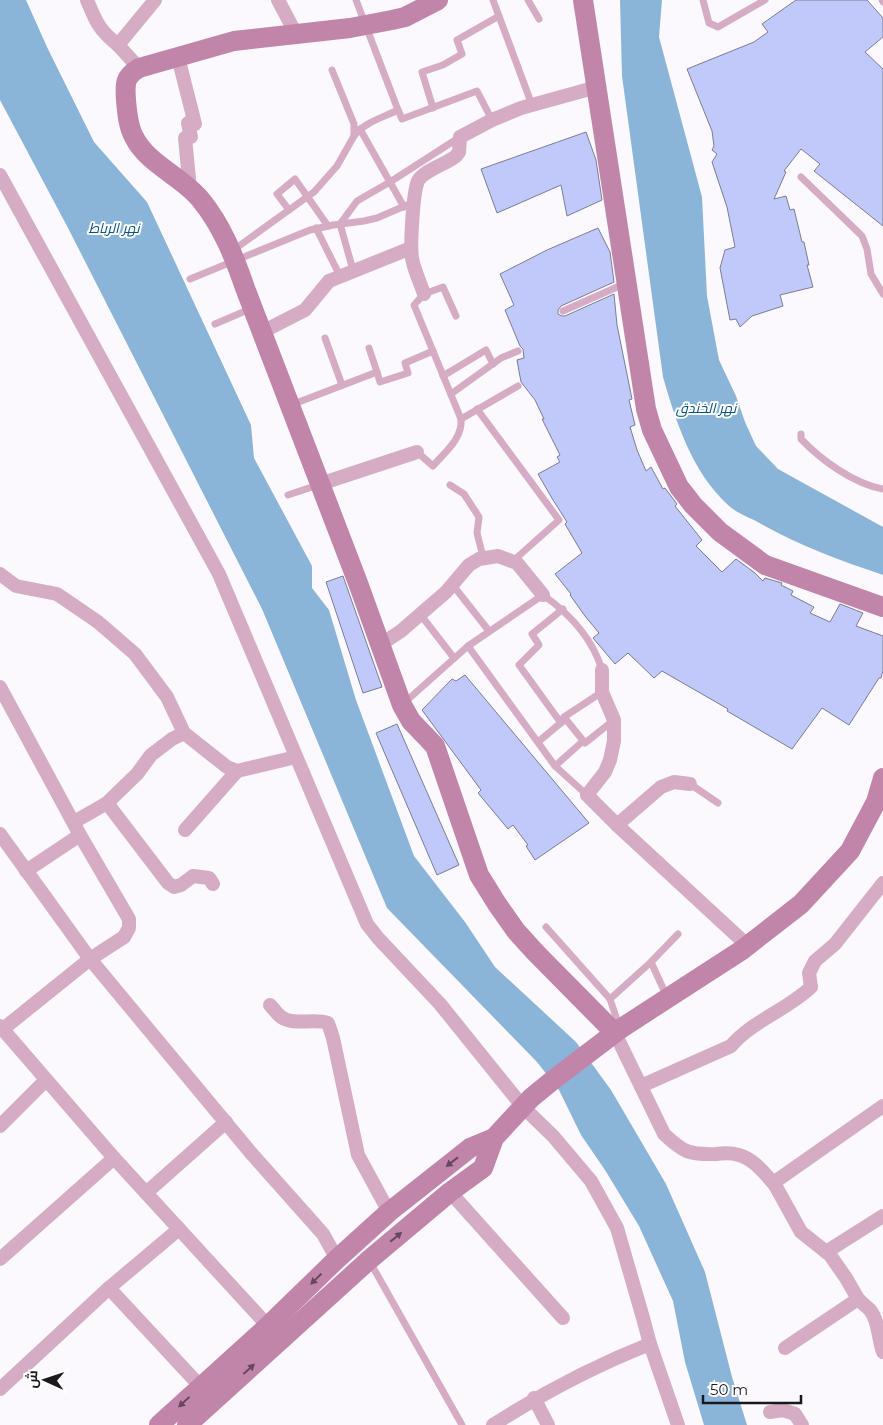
<svg xmlns="http://www.w3.org/2000/svg" width="883" height="1425" font-family="Montserrat,Cairo,sans-serif">
<rect width="100%" height="100%" fill="#fbf9fd"/>
<g fill="#8ab5d9">
<polygon points="0,0 26,0 47,47 94,142 147,202 251,425 254,458 312,566 312,588 329,610 356,700 414,856 465,922 495,967 576,1042 611,1090 666,1184 705,1272 732,1377 747,1425 704,1425 685,1362 673,1301 639,1226 605,1170 581,1135 559,1090 537,1062 387,908 262,609 68,228 0,100"/>
<path d="M620,0H662L659,37L702,197L707,296L719,360L736,396L745,422L756,446L778,469L883,527V575C838,560 795,544 754,520C745,516 734,511 728,505C692,472 676,422 663,377L622,76Z"/>
</g>
<g fill="#c0c9fa" stroke="#7a7e93">
<polygon points="796,0 867,0 883,18 883,37 865,52 883,69 883,226 814,171 820,164 801,149 784,171 786,172 774,199 786,196 790,210 794,209 802,242 804,242 809,265 807,265 813,287 780,295 783,306 752,316 740,327 736,319 730,320 720,268 725,250 735,247 727,207 712,162 717,154 712,150 714,146 712,131 687,69 754,42 768,32 762,24"/>
<polygon points="586,132 596,160 602,200 567,216 561,185 497,213 481,169"/>
<polygon points="598,228 610,252 614,282 561,306 558,310 558,314 562,316 565,316 614,294 617,325 632,399 629,400 635,425 630,427 637,450 646,471 651,467 663,489 665,488 677,504 675,506 702,540 696,546 722,572 736,559 755,573 763,581 765,578 782,583 781,585 793,591 791,595 814,607 810,613 830,622 840,604 863,613 856,626 883,636 883,671 881,678 879,678 849,725 822,708 792,749 727,711 728,709 662,671 654,678 628,653 615,664 593,638 599,633 585,616 570,595 571,594 555,574 582,553 565,524 567,522 553,500 538,474 560,462 557,457 560,455 542,419 544,419 535,400 521,382 517,360 524,358 523,349 520,346 505,310 514,305 500,274 547,250"/>
<polygon points="343,576 382,687 363,693 326,582"/>
<polygon points="465,675 589,823 535,860 526,846 528,845 513,825 508,829 478,793 481,790 422,710 452,679 456,681"/>
<polygon points="397,724 459,865 437,875 376,733"/>
</g>
<g fill="none" stroke-linecap="round" stroke-linejoin="round">
<g stroke="#d6acc4" stroke-width="7">
<polyline points="493,0 532,105"/>
<polyline points="528,0 539,19"/>
<polyline points="703,0 709,23 718,27 765,0"/>
<polyline points="882,0 883,2"/>
<polyline points="433,108 422,72 443,65 462,54 457,40 499,16"/>
<polyline points="398,110 402,119 477,91 492,120"/>
<polyline points="360,129 404,207"/>
<path d="M354,136C363,123 384,117 398,110L356,0"/>
<polyline points="801,177 862,236 867,249 871,274 883,294"/>
<polyline points="289,210 277,194 295,179 328,226"/>
<polyline points="316,228 340,276"/>
<polyline points="232,251 314,192 337,166 354,136 354,124 332,70"/>
<polyline points="353,270 340,224 357,201 390,182 460,137"/>
<polyline points="190,279 310,230 333,225 364,221 377,218 414,202"/>
<polyline points="563,311 624,284"/>
<polyline points="215,324 250,309"/>
<polyline points="325,338 342,385"/>
<polyline points="377,372 380,382 408,373 405,363 433,351"/>
<polyline points="443,376 486,350 493,364"/>
<polyline points="451,394 501,358 518,351"/>
<polyline points="291,405 377,372 369,348"/>
<polyline points="477,409 559,520 513,561"/>
<polyline points="461,419 518,386"/>
<path d="M801,434V439C821,460 854,484 883,489"/>
<path d="M417,452L433,466C445,452 463,438 461,419L414,305L424,294L443,287L456,316"/>
<polyline points="450,485 464,494 479,517 477,533 483,557"/>
<polyline points="288,495 318,485"/>
<polyline points="452,584 489,631"/>
<polyline points="420,614 454,658"/>
<polyline points="468,646 555,766 587,795"/>
<polyline points="602,692 564,717 585,743 614,720"/>
<path d="M404,703L468,646L543,595C570,614 592,637 602,670"/>
<polyline points="561,723 519,665 539,645 532,634 563,609"/>
<polyline points="538,742 563,721"/>
<polyline points="555,766 583,741"/>
<polyline points="690,784 718,803"/>
<polyline points="546,927 610,999"/>
<polyline points="667,997 651,962 678,934"/>
<polyline points="619,1026 610,999 651,962"/>
<polyline points="370,1262 462,1425"/>
</g>
<g stroke="#d6acc4" stroke-width="14">
<path d="M87,0C96,22 99,30 118,45"/>
<polyline points="278,0 296,34"/>
<polyline points="178,57 195,124 188,123 191,137 185,138 190,189"/>
<polyline points="139,68 118,45 155,0"/>
<polyline points="0,175 219,574 367,924 378,938 440,1004 523,1107 553,1136 591,1181 617,1228 643,1318 650,1344 678,1425"/>
<path d="M424,294C420,282 414,270 412,258C410,245 413,192 418,181C424,170 447,164 456,156L459,152L460,137L492,120L521,108L597,87"/>
<polyline points="262,332 305,310 329,281 411,248"/>
<polyline points="320,484 417,452"/>
<polyline points="0,574 16,586 57,594 98,622 135,654 167,697 184,733 227,767 237,771 296,757"/>
<polyline points="380,645 401,631 446,592 469,565 479,559 498,556 517,563 543,595"/>
<polyline points="602,670 602,692 614,720 614,741 610,760 605,772 587,795 617,825"/>
<polyline points="0,687 80,835 129,919 129,928 124,937 90,959 3,1029"/>
<polyline points="690,784 674,782 661,787 617,825 747,945"/>
<polyline points="107,803 168,883 174,887 181,885 193,876 209,878 213,884"/>
<polyline points="74,822 107,803 137,774 151,755 172,739 184,733"/>
<polyline points="185,830 237,771"/>
<polyline points="0,834 90,959 251,1153 323,1234 337,1259"/>
<polyline points="26,871 80,835"/>
<path d="M270,1005C273,1008 277,1014 281,1017C294,1026 314,1018 328,1023L333,1038L358,1155L389,1212"/>
<polyline points="0,1026 114,1158 268,1326"/>
<path d="M615,1033L664,1134C683,1152 689,1155 716,1154C724,1153 732,1153 739,1155C754,1159 765,1174 775,1185"/>
<path d="M641,1086L731,1046C752,1021 787,1010 811,987L809,973L815,961L835,944L883,883"/>
<polyline points="0,1126 46,1080"/>
<polyline points="450,1192 563,1318"/>
<polyline points="146,1193 226,1122"/>
<polyline points="826,1252 883,1216"/>
<polyline points="0,1259 114,1158"/>
<polyline points="109,1288 200,1386"/>
<path d="M858,1299C862,1303 866,1306 870,1310C879,1321 878,1339 883,1352"/>
<polyline points="785,1348 858,1299 846,1278 830,1255 801,1232 775,1185 776,1181 883,1106"/>
<polyline points="0,1389 109,1288 179,1229"/>
<polyline points="534,1398 548,1425"/>
<polyline points="770,1412 783,1410 795,1414 802,1425"/>
<path d="M493,1425C543,1393 594,1366 650,1344"/>
</g>
<g stroke="#c185a9" stroke-width="20">
<path d="M438,0L405,17L392,20L350,28L234,41L139,68C124,77 125,84 126,100C127,112 128,126 134,137C148,165 182,176 201,200C222,226 234,256 245,288L358,583L402,705L411,721L435,746L479,875L497,904L516,931L535,952L615,1033"/>
<polyline points="583,0 646,409 652,430 679,487 693,505 720,532 765,565 883,607"/>
<polyline points="159,1425 268,1326 337,1259 389,1212 470,1148 494,1138"/>
<polyline points="187,1425 369,1260 450,1192 483,1168 494,1138 531,1098 553,1080 620,1029 742,950 801,904 850,851 876,802 883,778"/>
</g>
</g>
<defs><path id="oneway-solid" d="M-6-.8H1V-3.2L6.5 0L1 3.2V.8H-6Z" transform="scale(1.25)"/></defs>
<g fill="#66485d">
<use href="#oneway-solid" transform="translate(452 1162) rotate(142)"/>
<use href="#oneway-solid" transform="translate(396 1237) rotate(-40)"/>
<use href="#oneway-solid" transform="translate(316 1279) rotate(136)"/>
<use href="#oneway-solid" transform="translate(249 1369) rotate(-42)"/>
<use href="#oneway-solid" transform="translate(184 1402) rotate(137)"/>
</g>
<g text-anchor="middle" dominant-baseline="central" stroke-width="4" stroke-linejoin="round" paint-order="stroke">
<g font-size="14" font-style="italic" fill="#05517d" stroke="#fff">
<text x="114" y="228">نهر الرباط</text>
<text x="706" y="408">نهر الخندق</text>
</g>
</g>
<g transform="translate(45 1380) rotate(273)" stroke="#ffffff" stroke-width="4" paint-order="stroke">
<path d="M0-4L9 19L0 12L-9 19Z" fill="#1b171e"/>
<text y="-8" font-size="14" font-weight="bold" text-anchor="middle" fill="#1b171e">ش</text>
</g>
<path d="M703 1395v8h98v-8" fill="none" stroke="#1b171e" stroke-width="2.5"/>
<text x="710" y="1395" font-size="15" fill="#1b171e" stroke="#ffffff" stroke-width="4" paint-order="stroke">50 m</text>
</svg>
